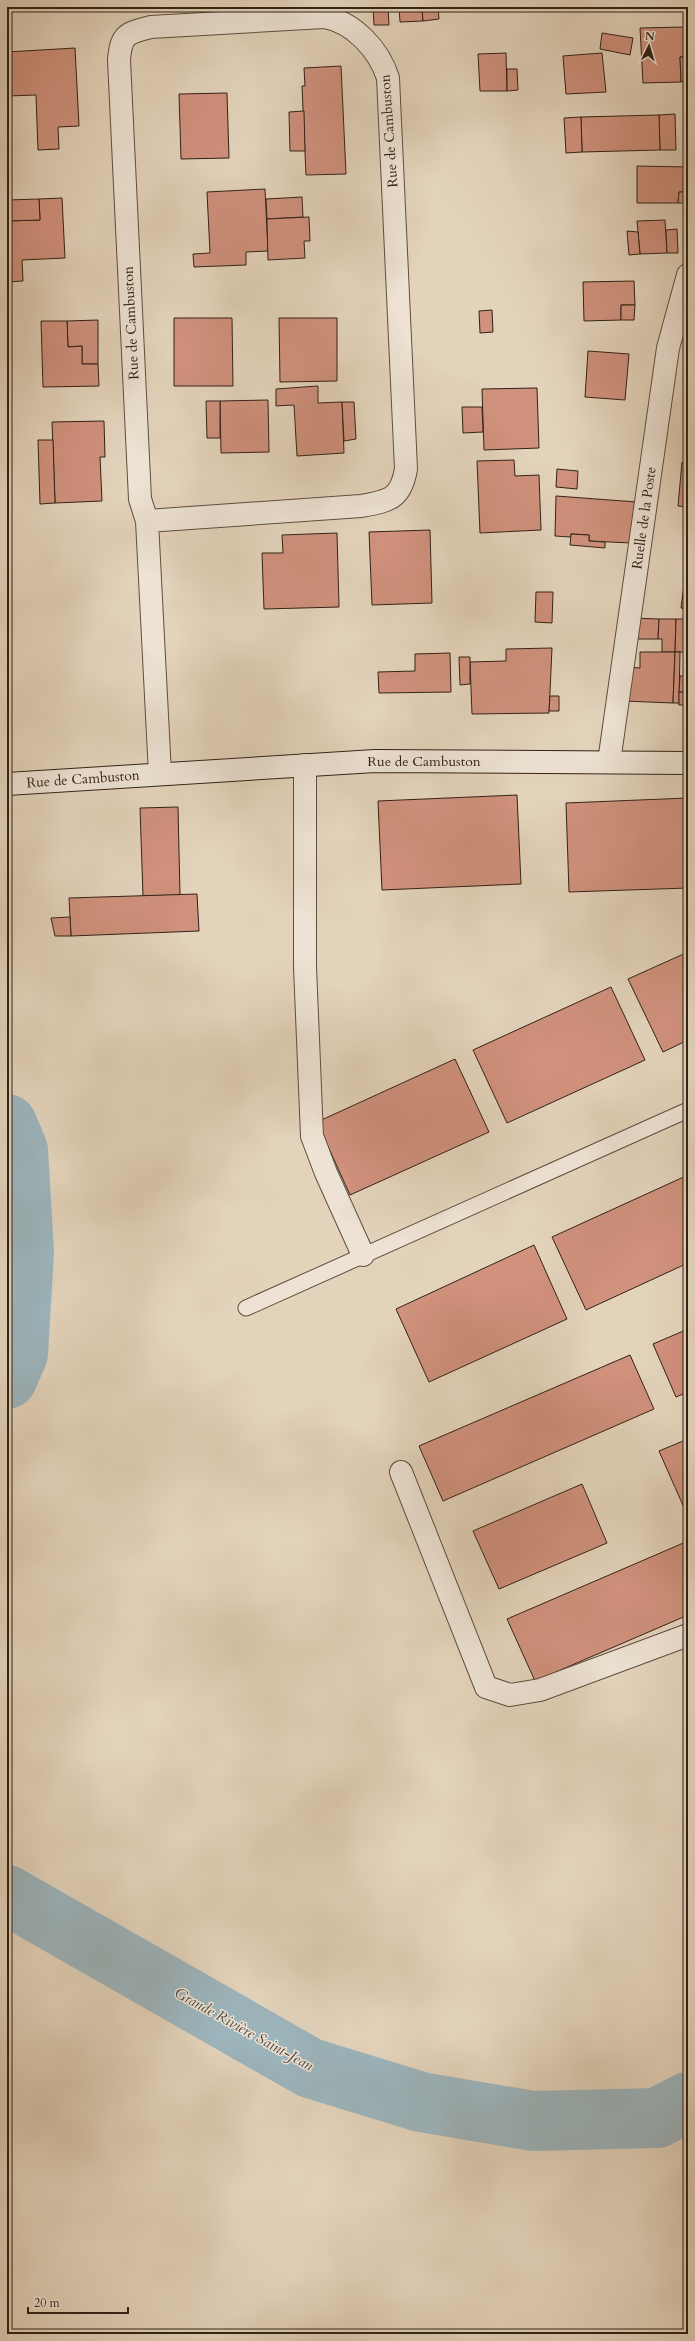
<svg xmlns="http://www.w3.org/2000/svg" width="695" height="2341" font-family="Cardo,serif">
<rect width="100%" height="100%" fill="#e3d3bb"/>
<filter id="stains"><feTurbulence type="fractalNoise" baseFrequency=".005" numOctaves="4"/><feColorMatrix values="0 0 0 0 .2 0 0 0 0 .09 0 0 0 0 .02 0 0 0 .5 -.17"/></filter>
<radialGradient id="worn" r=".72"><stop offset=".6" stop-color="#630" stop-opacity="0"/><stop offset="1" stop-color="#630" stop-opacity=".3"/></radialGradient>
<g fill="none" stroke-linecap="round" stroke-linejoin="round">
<g stroke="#9cb4bc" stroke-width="60">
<polyline points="7,1124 18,1150 24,1252 18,1354 7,1379"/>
<polyline points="7,1895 310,2068 421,2102 533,2121 657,2118 688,2102"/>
</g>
</g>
<g fill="#d0917d" stroke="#312216">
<polygon points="373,7 388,7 389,25 374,25"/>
<polygon points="399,7 422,7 423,21 400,22"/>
<polygon points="422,7 438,7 439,19 423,21"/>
<rect x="644" y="7" width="37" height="2"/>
<polygon points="684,27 686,57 680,57 681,82 643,83 640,28"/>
<polygon points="602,33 633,38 630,55 600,49"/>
<polygon points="75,48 79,126 58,127 59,149 38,150 36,95 7,96 7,52"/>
<polygon points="506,53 507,91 480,91 478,54"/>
<polygon points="602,53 606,92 566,94 563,56"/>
<polygon points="680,57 688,57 688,81 681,82"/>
<polygon points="341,66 346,174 306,175 302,86 305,86 304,68"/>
<polygon points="507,69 517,69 518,90 507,91"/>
<polygon points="227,93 229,158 181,159 179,94"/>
<polygon points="304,111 305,151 290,151 289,112"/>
<polygon points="675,114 676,150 660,150 659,115"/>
<polygon points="659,115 660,150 582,152 581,117"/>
<polygon points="581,117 582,152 566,153 564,118"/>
<polygon points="637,166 688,167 688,192 679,192 678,203 637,203"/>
<polygon points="265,189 268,251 246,252 246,265 194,267 193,254 210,253 207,192"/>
<polygon points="679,192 688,192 688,203 678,203"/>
<polygon points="302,197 303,217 267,219 266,199"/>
<polygon points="62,198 65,258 22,260 23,281 7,282 7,221 40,220 39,199"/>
<polygon points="39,199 40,220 7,221 7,200"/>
<polygon points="309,217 310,241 304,241 305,258 268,260 267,219"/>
<polygon points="665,220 667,253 640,254 637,221"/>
<polygon points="677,229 678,253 667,253 666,230"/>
<polygon points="627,231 638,232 640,254 629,255"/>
<polygon points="634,281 635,305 621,305 621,320 584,321 583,282"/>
<polygon points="621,305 635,305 634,320 621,320"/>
<polygon points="492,310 493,332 480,333 479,311"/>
<polygon points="174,318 232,318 233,386 174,386"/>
<polygon points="279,318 337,318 337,381 280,382"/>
<polygon points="98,320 98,364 82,364 82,346 68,347 67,321"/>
<polygon points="41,321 67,321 68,347 82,346 82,364 98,364 99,386 43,387"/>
<polygon points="588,351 629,354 625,400 585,397"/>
<polygon points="318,386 318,403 342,402 344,453 297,456 294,405 276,406 276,389"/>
<polygon points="537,388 539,448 484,450 482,389"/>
<polygon points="268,400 269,452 221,453 220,401"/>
<polygon points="206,401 220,401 220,438 207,438"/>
<polygon points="342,402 354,402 356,439 344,441"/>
<polygon points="462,407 482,407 483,432 463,433"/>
<polygon points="104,421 105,457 100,457 102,501 55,503 52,422"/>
<polygon points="686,426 688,426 688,441 685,441"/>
<polygon points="38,440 53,440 55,503 40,504"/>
<polygon points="514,460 515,476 539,475 541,530 480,533 477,461"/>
<polygon points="682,462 688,463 688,507 678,506"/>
<polygon points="557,469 578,471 577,489 556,487"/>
<polygon points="556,496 637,502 631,543 589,541 589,535 571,534 570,537 555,536"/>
<polygon points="430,530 432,603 372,605 369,532"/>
<polygon points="337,533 339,607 264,609 262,553 283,553 282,535"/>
<polygon points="571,534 589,535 589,541 605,542 605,548 570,545"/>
<polygon points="685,577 688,578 688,609 681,608"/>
<polygon points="536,592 553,592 552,623 535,622"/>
<polygon points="631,618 659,619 658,639 628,639"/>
<polygon points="659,619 676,619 675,652 662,652 662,639 658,639"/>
<polygon points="676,619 688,619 688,652 675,652"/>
<polygon points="552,648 549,713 472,714 470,662 506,661 506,649"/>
<polygon points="640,652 675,652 673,703 624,701 626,667 640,668"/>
<polygon points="675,652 680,652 679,703 673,703"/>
<polygon points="450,653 451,692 379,693 378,672 415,671 415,654"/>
<polygon points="459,657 470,657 470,684 460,685"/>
<polygon points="687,663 688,663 688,692 679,692 680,676 688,676"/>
<rect x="679" y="692" width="9" height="13"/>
<polygon points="550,696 559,696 559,711 549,711"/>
<polygon points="517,795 521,884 382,890 378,801"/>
<polygon points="688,798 688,888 569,892 566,803"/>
<polygon points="178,807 180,895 143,896 140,808"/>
<polygon points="197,894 199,931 71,936 69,898"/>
<polygon points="70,917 71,936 55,936 51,918"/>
<polygon points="688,952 688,1040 663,1052 628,979"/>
<polygon points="611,987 645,1060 507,1123 473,1050"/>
<polygon points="455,1059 489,1132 350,1195 317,1122"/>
<polygon points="688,1175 688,1263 586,1310 552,1237"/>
<polygon points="534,1245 567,1319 429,1382 396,1309"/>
<polygon points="688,1329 688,1392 676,1397 653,1344"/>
<polygon points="630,1355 654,1409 443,1501 419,1446"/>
<polygon points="688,1439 688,1508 685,1510 659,1451"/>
<polygon points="582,1484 607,1543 499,1589 473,1531"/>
<polygon points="688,1541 688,1615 535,1681 507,1619"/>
</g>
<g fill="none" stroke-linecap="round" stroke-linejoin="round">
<defs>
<polyline id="lane" points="246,1308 688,1110"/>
<g id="street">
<path d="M147,521L361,506C389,501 401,499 406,469L388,78C379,50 354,22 324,17L151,27C127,33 121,34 119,60L140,499L147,521L160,774"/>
<polyline points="609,762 668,348 688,275"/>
<polyline points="305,765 305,967 312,1136 326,1173 363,1255"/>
<polyline points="401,1472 486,1687 510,1695 540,1690 688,1635"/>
</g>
<polyline id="secondary" points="7,784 375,761 688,763"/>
</defs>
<use href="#lane" stroke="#5e4e3f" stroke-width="17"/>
<use href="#street" stroke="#5e4e3f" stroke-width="24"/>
<use href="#secondary" stroke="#312216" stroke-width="24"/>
<use href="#lane" stroke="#ede2d3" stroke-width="15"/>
<use href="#street" stroke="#ede2d3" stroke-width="22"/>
<use href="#secondary" stroke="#ede2d3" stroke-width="22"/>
</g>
<g text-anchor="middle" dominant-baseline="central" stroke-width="3" stroke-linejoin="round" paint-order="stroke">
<g font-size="14" fill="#312216" stroke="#ede2d3">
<text transform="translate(389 131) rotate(-94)">Rue de Cambuston</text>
<text transform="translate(131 323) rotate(-93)">Rue de Cambuston</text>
<text transform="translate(644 518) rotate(-82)">Ruelle de la Poste</text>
<text x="424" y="761">Rue de Cambuston</text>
<text transform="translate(83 779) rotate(-4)">Rue de Cambuston</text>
</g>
<g font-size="15" font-style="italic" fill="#4c4640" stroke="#ede2d3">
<text transform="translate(244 2029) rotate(29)">Grande Rivière Saint-Jean</text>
</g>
</g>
<rect width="695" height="2341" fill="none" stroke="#e3d3bb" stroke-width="24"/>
<rect x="8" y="8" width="679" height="2325" fill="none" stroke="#312216" stroke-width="2"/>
<rect x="12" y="12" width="671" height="2317" fill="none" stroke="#312216"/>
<g transform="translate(649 46) rotate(5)" stroke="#ede2d3" stroke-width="3" paint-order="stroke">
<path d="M0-3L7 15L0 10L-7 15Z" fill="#312216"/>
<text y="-6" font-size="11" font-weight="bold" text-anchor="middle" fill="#312216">N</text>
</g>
<path d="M28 2307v6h100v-6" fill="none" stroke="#312216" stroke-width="2"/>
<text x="34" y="2307" font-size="12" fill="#312216" stroke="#ede2d3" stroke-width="3" paint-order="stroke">20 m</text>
<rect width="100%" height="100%" filter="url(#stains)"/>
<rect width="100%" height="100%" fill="url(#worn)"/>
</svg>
